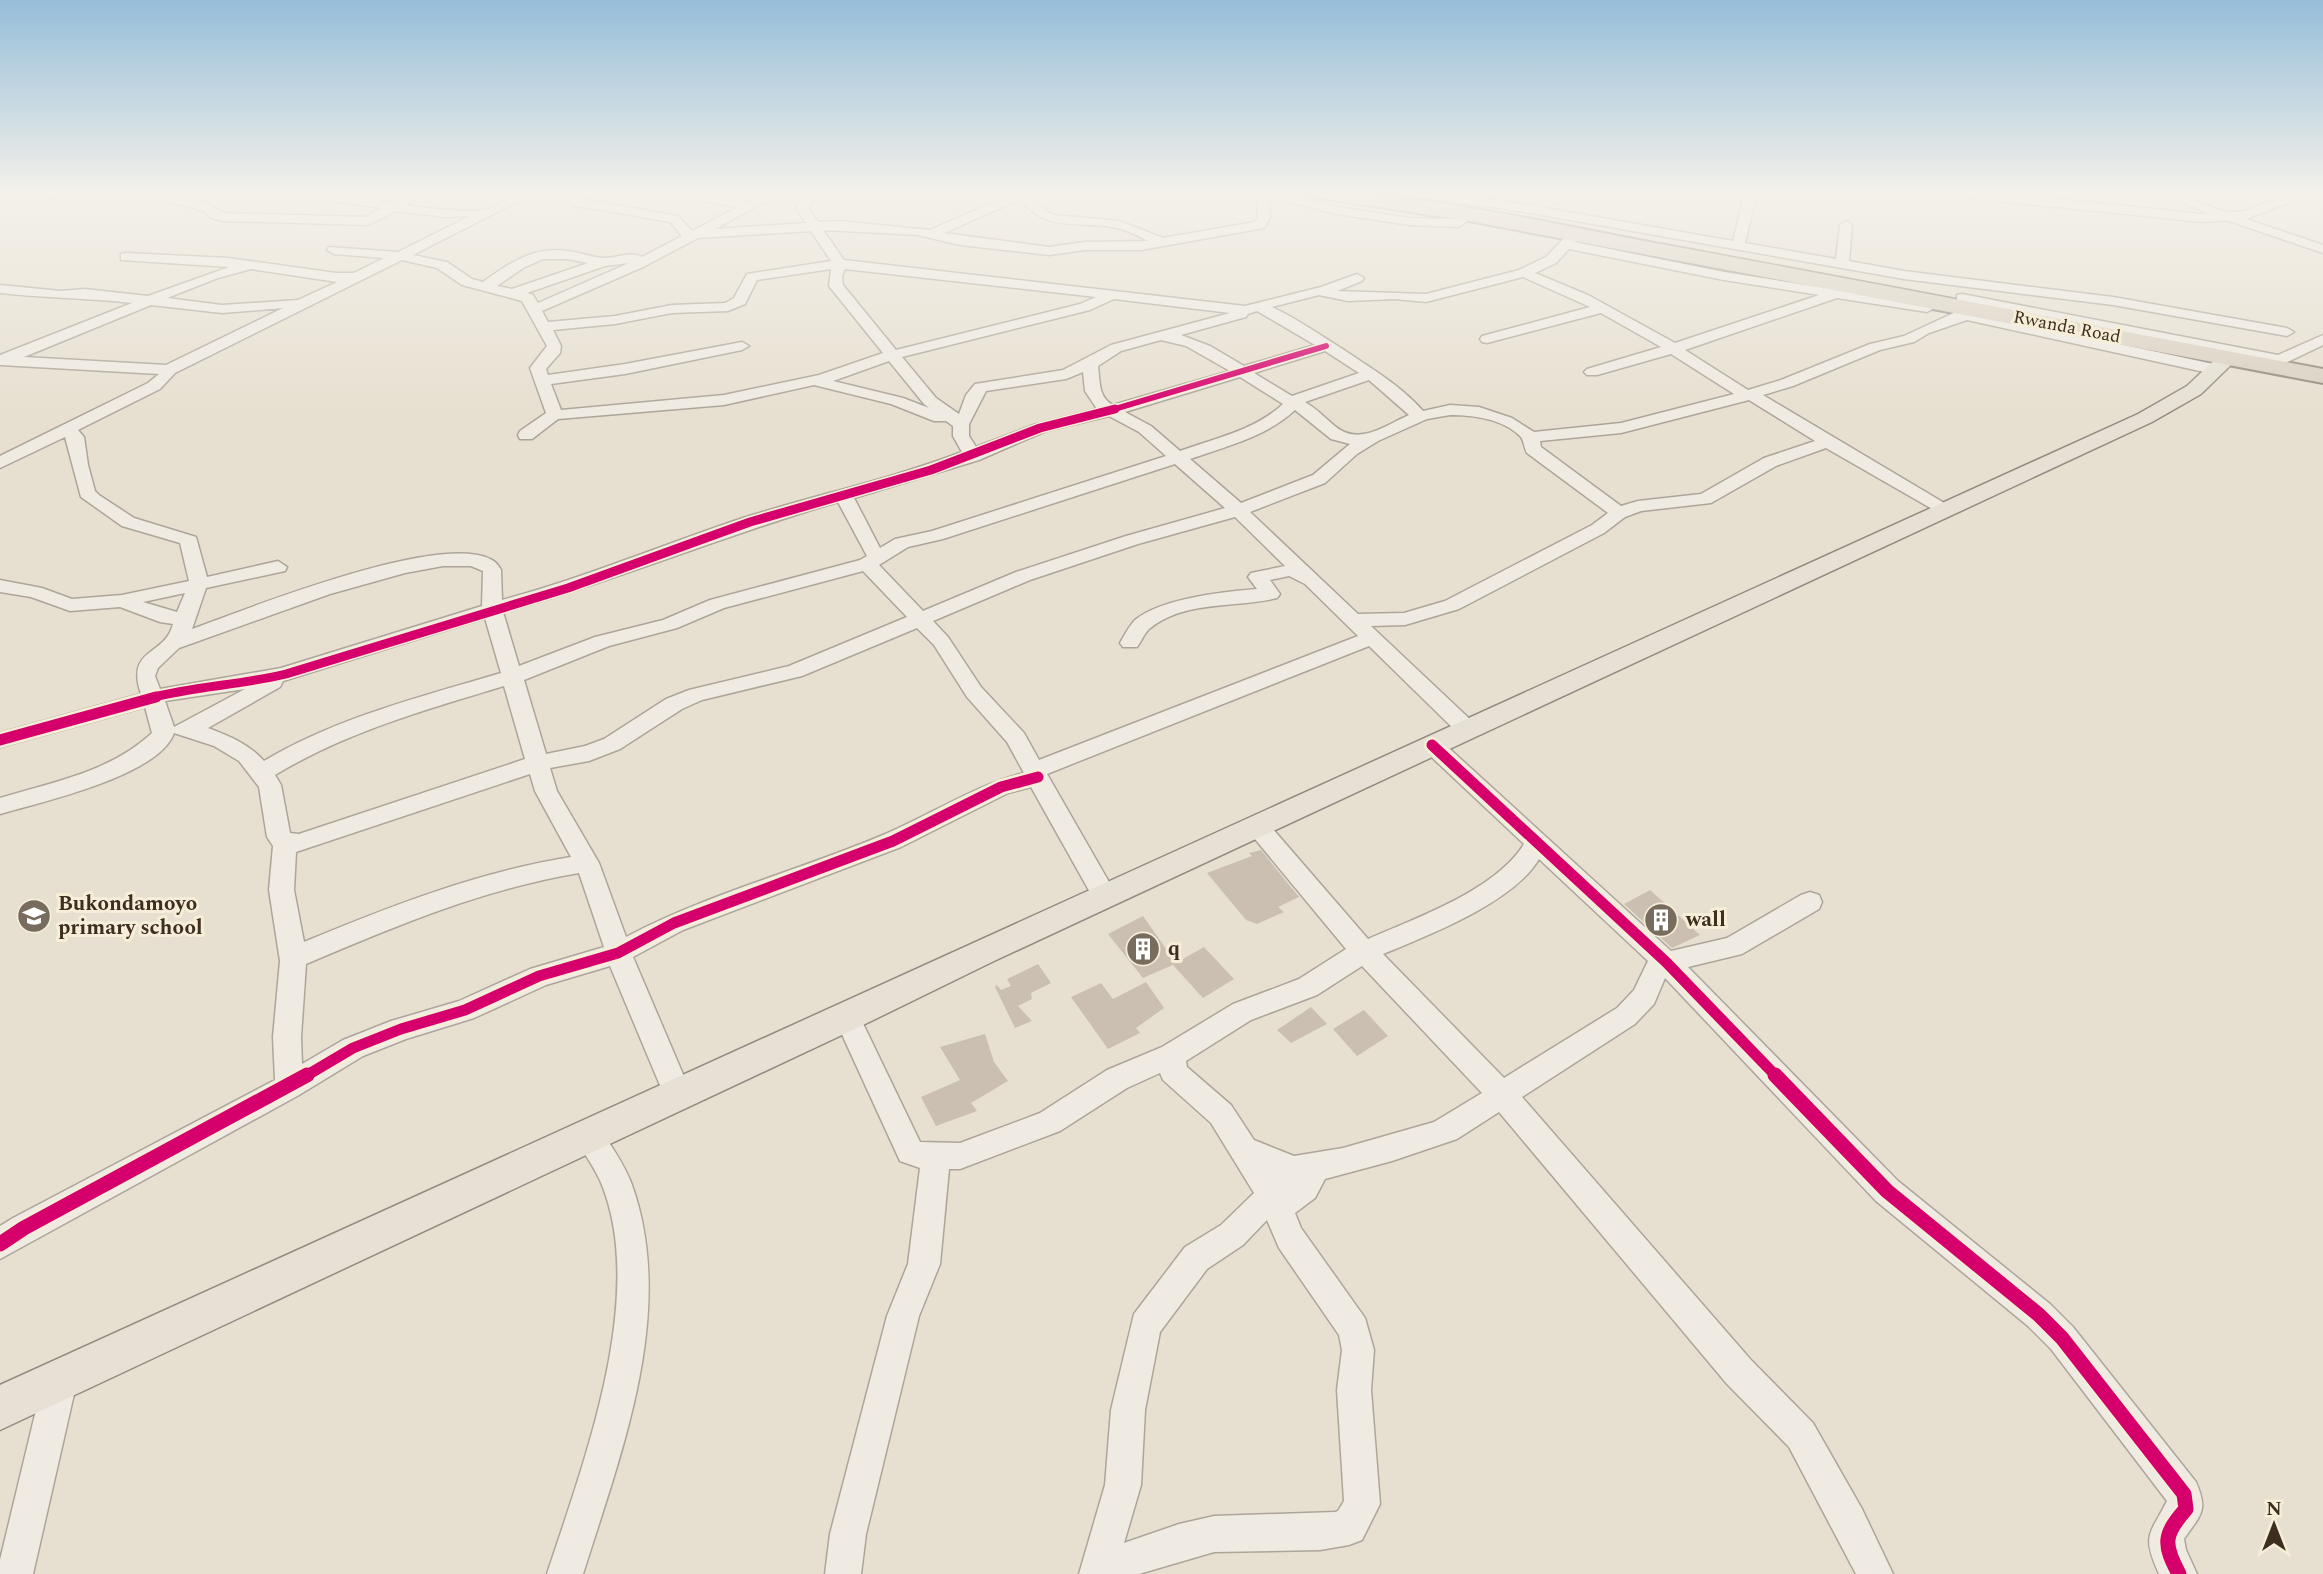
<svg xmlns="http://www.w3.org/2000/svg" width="2323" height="1574" viewBox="0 0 2323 1574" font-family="Spectral,serif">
  <rect width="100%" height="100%" fill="#e7e0d1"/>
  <g fill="#cbbfb2">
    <polygon points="1261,850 1299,897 1278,907 1284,912 1257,924 1246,920 1207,873 1252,856 1249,853"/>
    <polygon points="1650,890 1700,935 1672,948 1624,904"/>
    <polygon points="1143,916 1176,963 1204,947 1234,979 1203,998 1173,965 1175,964 1143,978 1108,934"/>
    <polygon points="1038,964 1051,983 1031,993 1032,999 1018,1006 1032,1021 1015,1028 995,987 997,985 1001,990 1011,986 1007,979"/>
    <polygon points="1146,982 1164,1008 1136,1028 1140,1033 1108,1049 1071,997 1101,983 1113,999"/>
    <polygon points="1311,1007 1327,1024 1291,1043 1277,1030"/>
    <polygon points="1364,1010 1388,1036 1357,1056 1333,1029"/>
    <polygon points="985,1034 994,1062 1008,1081 971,1103 977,1111 936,1126 921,1097 960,1080 940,1047"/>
  </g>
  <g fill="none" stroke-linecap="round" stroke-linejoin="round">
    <g stroke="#ada599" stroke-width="3">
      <g id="minor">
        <polygon points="53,192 88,192 82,196 47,199 47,193"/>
        <path d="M134 192H156L208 204 224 213 366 217 382 208C365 205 300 198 291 192H339L392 203 411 192H426L406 205C431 209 459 212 484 210 500 208 510 192 536 192L413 255 447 262 472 279 483 282C509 263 534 246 567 251 580 252 593 258 605 258 617 258 631 251 642 257L682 236 670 222 572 205 570 202 576 198 678 216 692 231 738 207 672 196 666 192H693L749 202 768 192H783L715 229 806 223 796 208 807 192H819L808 208 818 222 839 221 930 230 1017 192H1034L1031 195 1046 211 1055 215 1119 221 1163 238 1255 222 1258 218 1257 192H1278L1337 207 1410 218 1456 219 1469 211 1475 215 1459 227 1410 225 1337 214 1269 197 1270 218 1264 228 1141 250H1085L1049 255 960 245 918 235 823 230 844 260 1245 306 1321 287 1357 274 1364 278 1362 281 1337 291 1426 294 1519 270 1546 257 1571 231 1576 230 1582 234 1575 242 1724 272 1927 304 1934 308 1927 312 1837 298 1685 350 1748 390 1781 380 1870 344 1904 336 1960 310 2218 365 2226 370 2218 375 1967 320 1929 333 1914 342 1880 350 1793 386 1763 395 1956 510 1953 514H1941L1826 448 1776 466 1711 503 1641 511 1625 517 1604 533 1459 609 1405 625 1371 626 1475 724 1478 729 1475 734 1467 736 1459 734 1369 646 1047 774 1117 896 1114 903 1105 905 1096 903 1031 787 1008 793 901 847 683 930 633 957 691 1093 687 1102 677 1105 667 1102 610 966 546 985 474 1018 406 1039 363 1056 299 1095 0 1259V1226L13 1218 275 1080 273 1037 280 961 269 890 273 846 267 837 259 787 239 761 214 746 174 733C159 776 41 802 0 814V798C53 782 110 772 152 733L145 707 0 747V733L141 694C125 647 165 657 173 624L160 622 120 607 70 611 31 597 0 592V580L42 588 72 599 122 595 189 581 180 543 122 526 81 497 65 437 0 468V456L148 383 159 374 0 365V355L132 303C88 298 44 298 0 293V285L61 291 85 289 148 296 229 267 121 260V254L126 253 228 258 336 273H354L384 258 334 254 327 250 329 247 398 252 470 216 445 217 396 211 368 225 224 221 211 218 204 211ZM1021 199C1043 232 1078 221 1112 227 1125 229 1137 235 1148 241L1085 242 1049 247 944 233ZM811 231 831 261 747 274 734 298 725 303 672 305 615 316 548 322 542 311 643 267 698 238ZM1569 249 1724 280 1819 295 1675 343 1588 295 1535 273 1556 263ZM543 259H567L588 263 512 289 497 286 523 268ZM402 260 437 268 462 285 522 301 547 346 530 368 546 413 520 431 518 435 520 439H532L558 419 724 405 814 385 891 404 934 421H946L953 426V436L962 452C891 479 816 495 743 518 662 545 584 578 502 600L501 570C499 566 495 561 490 559 437 533 250 608 192 629L206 588 285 571 287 567 278 561 207 577 196 537 134 518 99 495 95 491 88 465 84 437 78 430 160 389 175 373ZM629 263 538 303 533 295 527 293 605 266ZM251 269 337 282 298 300 222 305 167 298 218 278ZM831 269 829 286 883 353 819 375 724 395 561 410 551 384 625 374 742 350 749 346 742 342 625 364 548 375 546 369 560 353 561 346 553 330 615 324 672 313 728 311 745 304 757 280ZM845 269 1096 297 1080 304 896 350 843 285 842 276ZM1523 277 1590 307 1482 336 1480 339 1482 342 1487 343 1601 313 1661 347 1587 369 1584 372 1587 375H1597L1671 354 1734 394 1621 423 1534 432 1512 418 1479 407 1450 405 1423 411C1400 385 1372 369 1344 350 1320 335 1298 319 1272 307L1319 295 1348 301 1395 299 1426 302ZM1114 299 1230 313 1111 345 1063 370 975 384 966 395 959 414 936 398 902 357 1090 310ZM151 305 222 313 283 308 166 365 24 357ZM1257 311 1315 345 1244 366 1210 346 1181 335 1246 317 1248 314ZM1161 340 1186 346 1230 371 1113 405C1098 397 1100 381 1098 366L1121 351ZM1325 351 1359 373 1292 396 1254 373ZM889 361 924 404 929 408 903 398 833 381ZM1083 372 1085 391 1097 409 1034 425 976 447 969 436V424L986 391 1066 379ZM1240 377 1283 404C1255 430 1216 438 1180 451L1151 426 1125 412ZM1369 380 1409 415C1386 425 1360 446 1336 427 1325 418 1317 409 1305 402ZM1749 400 1815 441 1764 458 1701 494 1638 501 1621 506 1541 447 1540 441 1621 433ZM1295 410 1331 439 1350 444 1313 475 1241 503 1190 459C1227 446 1266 437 1295 410ZM1450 415C1473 415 1504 419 1521 437 1524 441 1524 448 1527 453L1608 513 1592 525 1445 601 1404 613 1358 614 1250 512 1325 483 1357 454 1378 441 1427 419ZM1109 416 1139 432 1166 456 932 531 895 539 880 548 854 498 979 460 1046 431ZM1175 464 1225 508 1126 536 1016 572 923 611 879 565 908 547 943 539ZM838 502 867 556 860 560 710 600 663 620 595 637 519 666 503 612C616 581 725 535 838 502ZM1235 517 1285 566 1251 573 1248 577 1257 589C1223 592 1162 598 1135 620 1129 626 1124 636 1120 643L1123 647H1137C1141 642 1144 634 1149 629 1183 600 1237 608 1277 598L1280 594 1270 580 1289 576 1305 584 1358 636 1039 760 1024 733 981 687 948 637 933 621 1030 580 1138 544ZM443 566H471L483 571 482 606 281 668 160 689 155 676 158 668 179 648 330 594 405 573ZM863 571 907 617 789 666 689 690 666 699 604 739 585 746 546 754 524 680 609 646 677 628 724 608ZM185 593 177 612 143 602ZM485 618 501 673C420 697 336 718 264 761 249 744 229 736 208 728L280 687 283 681ZM917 628 934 645 967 697 1007 742 1024 773C973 786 931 815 883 835 798 871 707 894 626 937L599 863 557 791 550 768 589 761 620 749 682 709 702 700 802 676ZM504 686 525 759 299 834 290 833 281 785 275 775C346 732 425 710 504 686ZM245 689 174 727 165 701ZM530 774 535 791 571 857C478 872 391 906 304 942L294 890 296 852ZM579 873 604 947 530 969 459 1001 391 1021 343 1040 302 1064 301 1037 306 964C395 926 483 889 579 873Z"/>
        <polygon points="1410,192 1441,192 1530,205 1561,192 1577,192 1545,208 1733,241 1745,192 1757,192 1745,243 1836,259 1840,225 1846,221 1852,225 1849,261 1904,271 2113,297 2287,328 2294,332 2287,336 2113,305 1904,279 1531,213 1416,196"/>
        <path d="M1944 192H1986L2203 214H2210L2159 192C2188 192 2208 211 2232 212 2248 213 2259 204 2273 199 2288 194 2301 192 2316 192L2246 219 2323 245V253L2226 220 2203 222 1950 196Z"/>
        <polygon points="1962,294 2278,355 2323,335 2323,345 2269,371 2261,366 2265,362 1957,301 1957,295"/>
        <path d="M1432 737 1440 740 1671 951 1727 938 1801 895 1810 892 1819 895 1822 902 1819 909 1742 954 1688 967 1898 1181 2050 1304 2073 1327 2196 1482C2209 1512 2200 1515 2184 1539L2186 1550 2197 1574H2159C2141 1534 2150 1535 2167 1501L2051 1349 2028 1326 1876 1201 1665 978 1654 1004 1635 1024 1522 1097 1751 1360 1813 1423 1862 1509 1893 1574H1856L1789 1447 1727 1384 1499 1112 1457 1139 1392 1161 1325 1179 1315 1198 1295 1213 1301 1228 1365 1318 1374 1350 1371 1390 1380 1504 1362 1540 1349 1545 1320 1550 1214 1552 1139 1574H1079L1105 1485 1111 1410 1134 1314 1185 1247 1221 1225 1254 1193 1211 1123 1163 1080 1160 1073 1127 1088 1060 1131 960 1169H949L940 1264 919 1316 866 1534 861 1574H825L830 1534 887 1316 908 1264 920 1168 900 1161 834 1017 838 1009 847 1006 856 1009 920 1142 960 1143 1040 1113 1107 1070 1162 1047 1233 1004 1299 979 1346 949 1250 833 1246 827 1250 821 1258 818 1266 821 1368 939C1416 918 1496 890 1524 844L1424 750 1421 745 1424 740ZM1539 859 1648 961 1634 990 1617 1008 1504 1078 1383 954C1429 935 1514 902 1539 859ZM1362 966 1482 1093 1434 1122 1343 1148 1294 1156 1254 1140 1231 1105 1187 1067 1186 1061 1251 1020 1317 995ZM1267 1220 1279 1248 1339 1335 1342 1350 1337 1390 1344 1501 1338 1511 1335 1512 1214 1516 1179 1524 1124 1543 1141 1485 1145 1410 1160 1332 1207 1269 1243 1245Z"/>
        <path d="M588 1121 598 1125C610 1145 624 1163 632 1185 677 1311 621 1453 583 1574H547C583 1464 647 1298 602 1185 595 1167 582 1152 574 1134L578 1125Z"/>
        <polygon points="60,1364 72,1369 77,1381 33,1574 0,1574 0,1560 43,1381 48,1369"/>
      </g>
    </g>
    <g stroke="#928b80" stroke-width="3">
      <polygon id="major" points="2229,351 2236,353 2239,357 2201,394 2152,422 994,961 859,1027 0,1430 0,1385 2138,414 2187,386 2222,353"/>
    </g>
    <g stroke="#928b80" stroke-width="4">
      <path id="highway" d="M1305 192C1424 192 1549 224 1666 245 1886 285 2104 328 2323 369V383L1469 221 1314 197Z"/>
    </g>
    <use href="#minor" fill="#efebe3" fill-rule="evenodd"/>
    <use href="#major" fill="#e6e1d4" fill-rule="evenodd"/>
    <use href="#highway" fill="#dad1c2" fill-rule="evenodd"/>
    <g stroke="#f7eed8" stroke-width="9">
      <polyline id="cycleway-far3" points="1108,411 1326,346"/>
    </g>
    <g stroke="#f7eed8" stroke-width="12">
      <path id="cycleway-far2" d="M150 698C195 686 241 685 286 674L568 588 750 522 931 470 1040 428 1115 409"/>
    </g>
    <g stroke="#f7eed8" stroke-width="16">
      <g id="cycleway-far1">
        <polyline points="0,740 156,697"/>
        <polyline points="1432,745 1666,962 1777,1077"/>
        <polyline points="304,1077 353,1048 401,1029 465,1010 539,976 618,953 674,923 893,841 1001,787 1038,777"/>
      </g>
    </g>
    <g stroke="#f7eed8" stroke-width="19">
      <g id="cycleway">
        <path d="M1775 1075 1887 1191 2039 1315 2062 1338 2184 1494 2186 1509C2163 1535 2163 1544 2179 1574"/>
        <polyline points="0,1244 24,1228 307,1075"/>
      </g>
    </g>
    <use href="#cycleway-far3" stroke="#d6006c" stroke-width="6"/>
    <use href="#cycleway-far2" stroke="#d6006c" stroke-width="9"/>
    <use href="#cycleway-far1" stroke="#d6006c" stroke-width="11"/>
    <use href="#cycleway" stroke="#d6006c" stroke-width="15"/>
  </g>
  <linearGradient id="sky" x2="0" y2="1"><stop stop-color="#96bed9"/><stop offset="0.47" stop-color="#f4f1ea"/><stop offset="1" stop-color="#f4f1ea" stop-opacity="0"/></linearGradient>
  <rect width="2323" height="412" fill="url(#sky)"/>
  <defs>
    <g id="school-disc" transform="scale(1.75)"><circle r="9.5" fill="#786c5e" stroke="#f7eed8"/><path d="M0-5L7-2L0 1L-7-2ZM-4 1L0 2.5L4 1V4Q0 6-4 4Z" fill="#fff"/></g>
    <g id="building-disc" transform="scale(1.75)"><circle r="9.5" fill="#786c5e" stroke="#f7eed8"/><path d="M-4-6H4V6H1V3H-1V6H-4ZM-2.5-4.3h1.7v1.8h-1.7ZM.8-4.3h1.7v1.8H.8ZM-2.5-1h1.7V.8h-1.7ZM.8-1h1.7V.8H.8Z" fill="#fff"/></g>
  </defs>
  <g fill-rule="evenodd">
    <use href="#school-disc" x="34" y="916"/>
    <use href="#building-disc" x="1661" y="920"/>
    <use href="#building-disc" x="1143" y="949"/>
  </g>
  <g text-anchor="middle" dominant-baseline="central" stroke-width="6" stroke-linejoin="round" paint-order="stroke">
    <g font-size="18" fill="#3d2e20" stroke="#f7eed8">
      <text transform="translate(2067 327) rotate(11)">Rwanda Road</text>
    </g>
    <g font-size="21" font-weight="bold" fill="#3d2e20" stroke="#f7eed8" text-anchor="start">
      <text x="58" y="904">Bukondamoyo<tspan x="58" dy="24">primary school</tspan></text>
      <text x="1686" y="920">wall</text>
      <text x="1168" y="949">q</text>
    </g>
  </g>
  <g transform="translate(2274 1525)" stroke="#f7eed8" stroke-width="5" paint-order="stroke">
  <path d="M0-5L12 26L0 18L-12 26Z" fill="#3d2e20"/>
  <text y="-10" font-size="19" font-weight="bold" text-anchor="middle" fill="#3d2e20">N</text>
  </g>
</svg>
